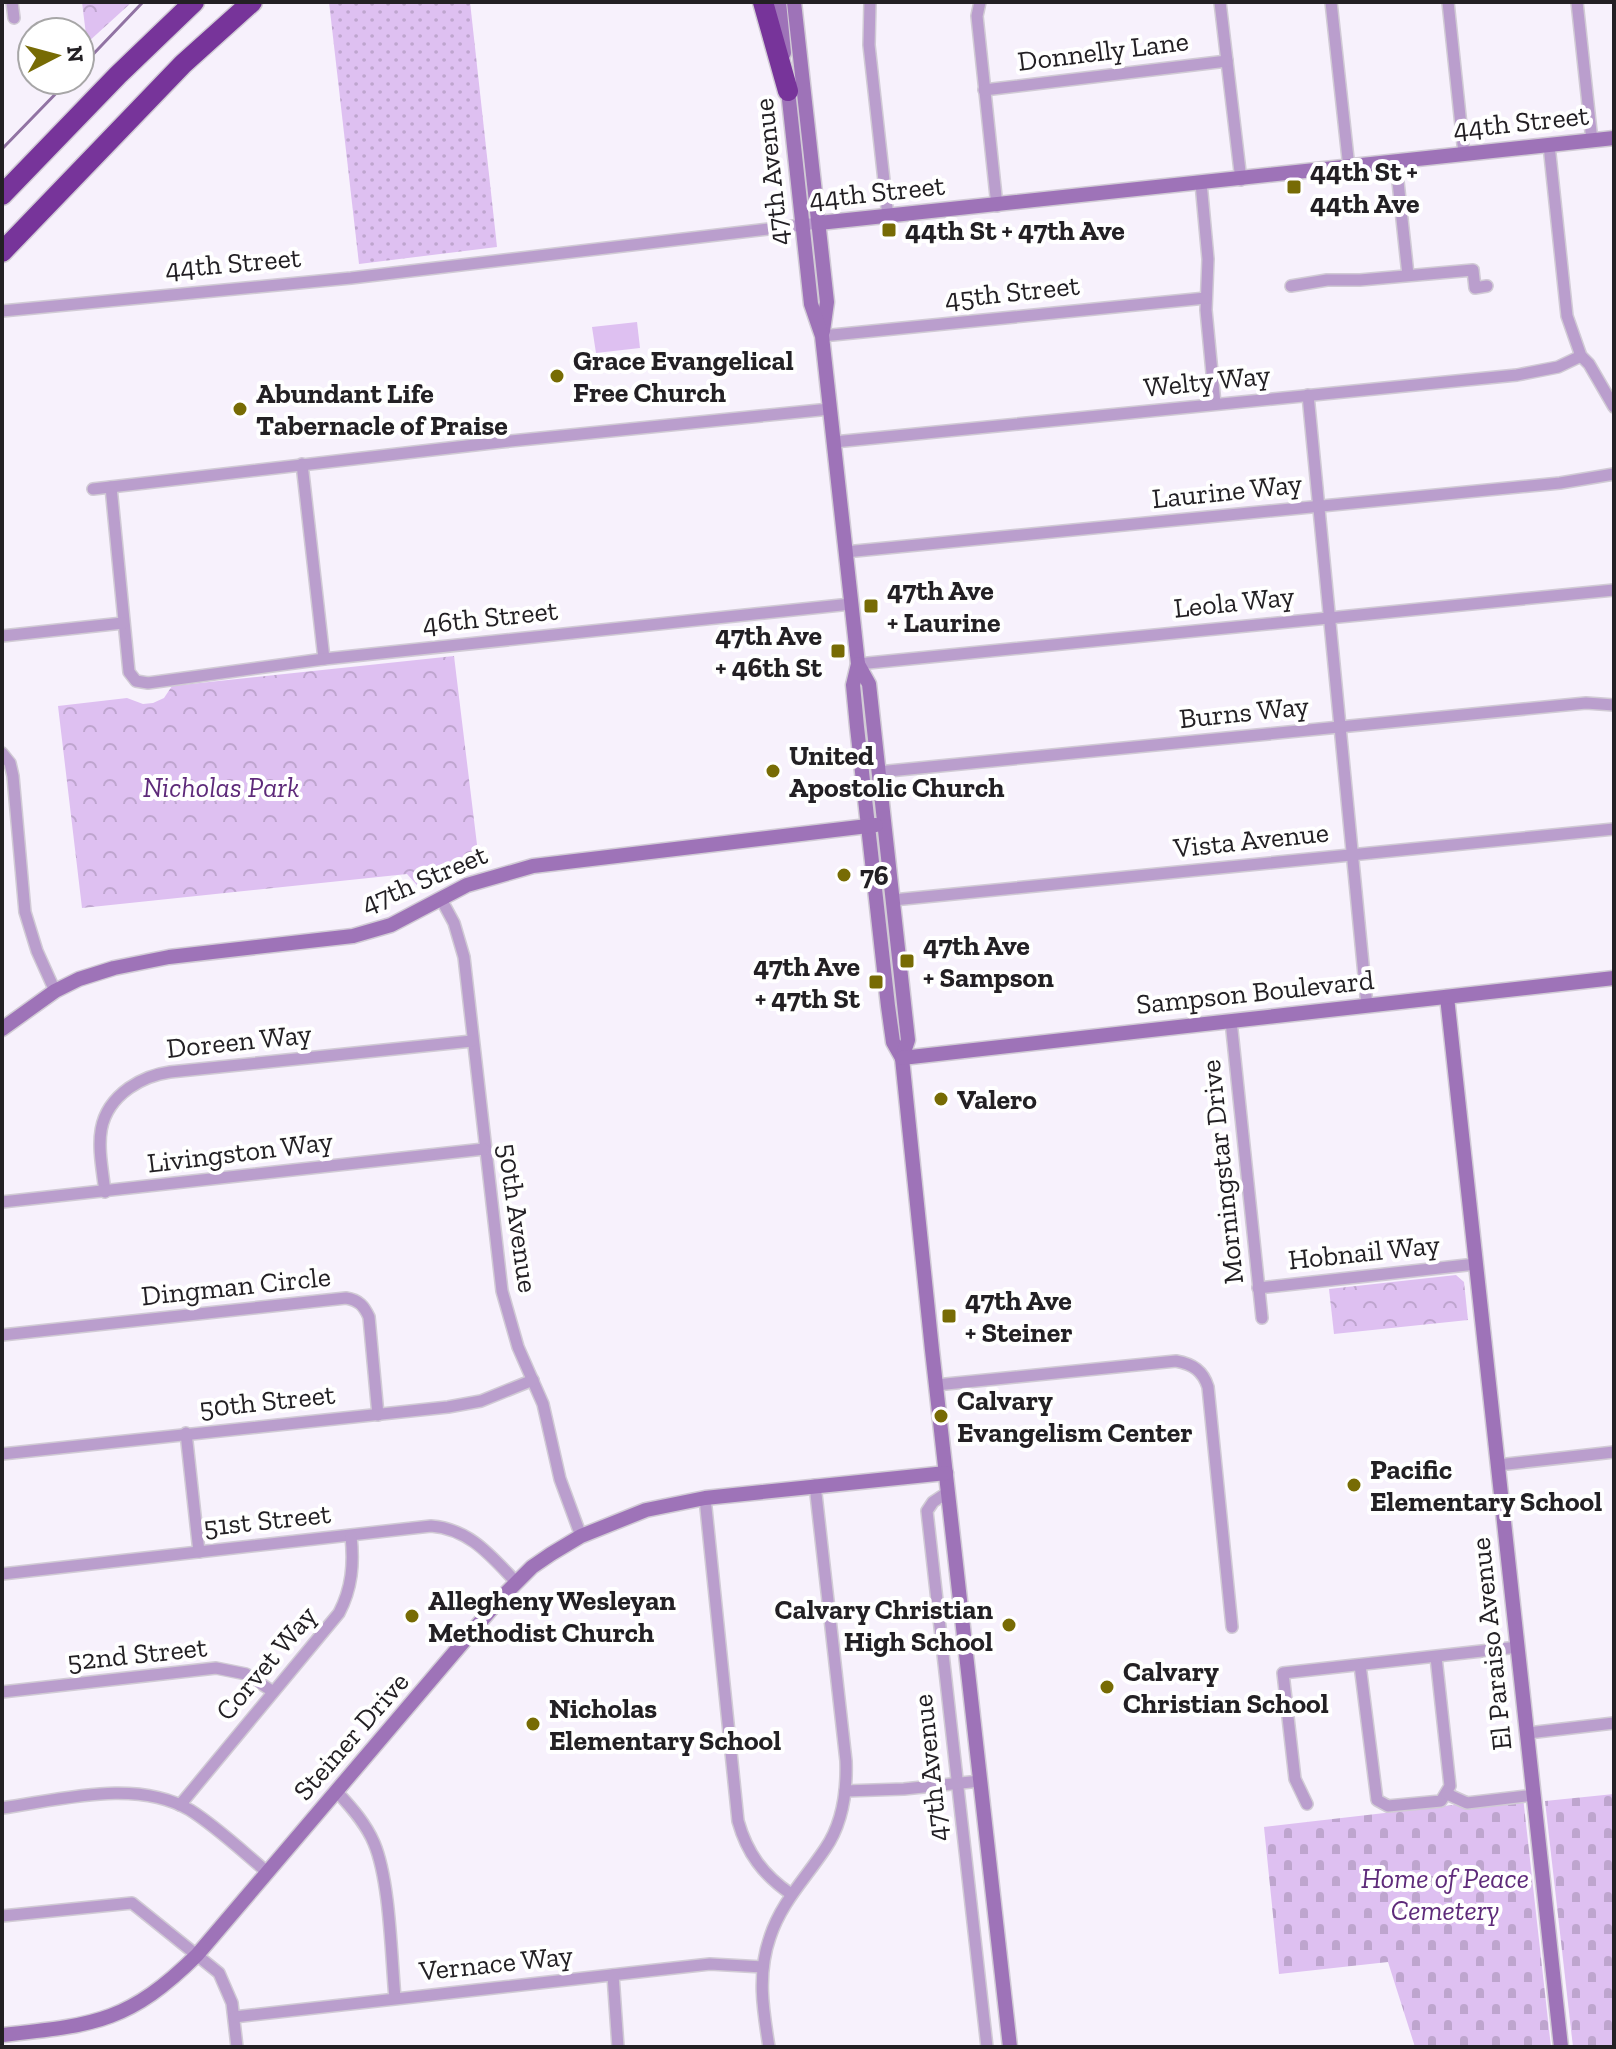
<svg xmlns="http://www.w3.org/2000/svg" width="1616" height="2049" viewBox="0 0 1616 2049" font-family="'Zilla Slab',serif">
  <defs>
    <pattern id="grass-dots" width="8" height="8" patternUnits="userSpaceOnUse" patternTransform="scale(2)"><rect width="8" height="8" fill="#dec0f1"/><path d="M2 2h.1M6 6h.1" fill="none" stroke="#bea5ce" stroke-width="1.8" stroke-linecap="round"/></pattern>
    <pattern id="cemetery-stones" width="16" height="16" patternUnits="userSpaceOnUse" patternTransform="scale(2)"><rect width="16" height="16" fill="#dec0f1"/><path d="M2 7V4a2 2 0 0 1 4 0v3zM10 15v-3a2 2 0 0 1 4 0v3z" fill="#bea5ce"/></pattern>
    <pattern id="park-crowns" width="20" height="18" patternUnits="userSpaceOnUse" patternTransform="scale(2)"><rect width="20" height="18" fill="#dec0f1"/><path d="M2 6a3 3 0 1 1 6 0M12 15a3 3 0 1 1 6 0" fill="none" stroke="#bea5ce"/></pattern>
  </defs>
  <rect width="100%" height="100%" fill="#f7f1fc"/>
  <polygon fill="url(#grass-dots)" points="329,2 470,2 497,247 359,264"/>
  <g fill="url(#cemetery-stones)">
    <polygon points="1614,1794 1614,2047 1573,2047 1545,1801"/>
    <polygon points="1523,1797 1551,2047 1415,2047 1388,1962 1279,1974 1264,1827"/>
  </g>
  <g fill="url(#park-crowns)">
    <polygon points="82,2 132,2 87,43"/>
    <polygon points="454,656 479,861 447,876 423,892 407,874 82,908 58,706 127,698 143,704 153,703 164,698 172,686"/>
    <polygon points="1456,1275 1464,1282 1468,1320 1334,1334 1329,1289"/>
  </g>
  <g fill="#dec0f1">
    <polygon points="637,322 640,348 596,353 592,327"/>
    <polygon points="1344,1297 1369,1316 1362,1326 1336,1308"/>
  </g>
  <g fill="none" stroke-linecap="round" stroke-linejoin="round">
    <g stroke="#9173a3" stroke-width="3">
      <polyline points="80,68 143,2"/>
      <polyline points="2,149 69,80"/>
    </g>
    <g stroke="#d1cbd5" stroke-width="14">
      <g id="street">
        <polyline points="12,2 14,18"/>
        <polyline points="870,2 869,45 888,217"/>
        <polyline points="980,2 977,16 997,206"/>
        <polyline points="1220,2 1241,180"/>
        <polyline points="1331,2 1349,168"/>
        <polyline points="1448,2 1464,154"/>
        <polyline points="1577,2 1592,141"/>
        <polyline points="984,90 1227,61"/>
        <polyline points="1549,145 1567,316 1581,356 1589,364 1614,407"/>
        <polyline points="1396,163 1408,275"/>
        <polyline points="1201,183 1208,259 1206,310 1215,404"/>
        <polyline points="1291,286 1327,280 1360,280 1473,270 1475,288 1487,286"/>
        <polyline points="2,311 351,278 819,223"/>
        <polyline points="822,336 1206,298"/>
        <polyline points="1308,395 1367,1006"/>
        <polyline points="834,442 1517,375 1558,367 1581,356"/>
        <polyline points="302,464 324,659"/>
        <polyline points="111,487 129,672 136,681 148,683 324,659 851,604"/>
        <polyline points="93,489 501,442 830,409"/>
        <polyline points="845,552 1560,483 1614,474"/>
        <polyline points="2,636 123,623"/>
        <polyline points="858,664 1614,590"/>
        <polyline points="2,753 10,763 13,776 25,912 37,951 55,991"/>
        <polyline points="878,772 1586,703 1614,705"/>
        <polyline points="441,899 454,923 464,957 502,1291 518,1347 543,1404 560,1479 581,1536"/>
        <polyline points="893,900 1614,829"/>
        <polyline points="1231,1021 1262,1318"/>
        <path d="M105 1192C100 1150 90 1116 129 1088 142 1079 155 1074 170 1072L472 1041"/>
        <polyline points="2,1202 484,1149"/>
        <polyline points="1258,1288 1476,1264"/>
        <path d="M2 1335 346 1298C359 1300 364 1306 369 1317L378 1415"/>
        <path d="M936 1385 1176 1361C1193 1364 1203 1371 1208 1387L1232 1627"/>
        <polyline points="186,1433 199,1552"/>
        <polyline points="2,1454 448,1407 481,1401 533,1380"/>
        <polyline points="1498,1465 1614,1452"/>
        <polyline points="948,1492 933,1502 927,1511 987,2047"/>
        <path d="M705 1498 738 1821C747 1853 763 1875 791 1894"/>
        <path d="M2 1574 431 1526C470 1529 491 1556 517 1583"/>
        <polyline points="1360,1665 1377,1800 1388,1806 1441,1801 1450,1786 1436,1657"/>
        <polyline points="2,1692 216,1668 246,1674 272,1691"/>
        <polyline points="1528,1733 1614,1723"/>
        <polyline points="845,1791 904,1789 980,1781"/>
        <path d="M338 1793C352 1808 366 1824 374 1843 390 1881 391 1954 395 1998"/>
        <polyline points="1447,1794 1467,1803 1534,1795"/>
        <polyline points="1307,1804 1295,1779 1283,1673 1518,1647"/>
        <path d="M180 1805 339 1613C352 1588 354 1564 351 1536"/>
        <path d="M2 1808C60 1800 136 1778 190 1810 217 1827 242 1851 267 1872"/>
        <polyline points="2,1916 132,1903 219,1973 232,2003 237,2047"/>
        <polyline points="613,1975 618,2047"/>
        <polyline points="234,2017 710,1964 763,1967"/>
        <path d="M769 2047C763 2010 757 1974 770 1937 781 1903 805 1879 825 1849 843 1823 847 1791 846 1761L815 1485"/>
      </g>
    </g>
    <g stroke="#d1cbd5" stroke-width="17">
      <g id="secondary">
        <polyline points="779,2 784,53"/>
        <polyline points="794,2 827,302 823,331"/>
        <polyline points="787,81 811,304 822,336 858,664 853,685 857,727 888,1006 893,1042 902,1058"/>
        <polyline points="819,223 1614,138"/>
        <polyline points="858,664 869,684 908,1040 902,1058 932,1350 1010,2047"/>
        <polyline points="1447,997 1561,2047"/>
        <polyline points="2,1029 55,991 79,979 114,968 169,957 353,936 391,925 467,885 533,866 876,825"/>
        <polyline points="902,1058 1614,978"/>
        <path d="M2 2035C94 2025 128 2023 197 1955L499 1600 532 1567 551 1554 581 1536 646 1510 705 1498 946 1473"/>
      </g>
    </g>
    <g stroke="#d1cbd5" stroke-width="23">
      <g id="highway">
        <polyline points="763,2 788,91"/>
        <polyline points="2,195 118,75 194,2"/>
        <polyline points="2,252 183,64 252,2"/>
      </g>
    </g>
    <use href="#street" stroke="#ba9ecd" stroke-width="11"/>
    <use href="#secondary" stroke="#9e73b8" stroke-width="14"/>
    <use href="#highway" stroke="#77349a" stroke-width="20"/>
  </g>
  <g fill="#776b04" stroke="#fff" stroke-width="3">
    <rect x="1286" y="179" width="16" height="16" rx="4"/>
    <rect x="881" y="222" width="16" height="16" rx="4"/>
    <circle cx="557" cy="376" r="8"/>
    <circle cx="240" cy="409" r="8"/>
    <rect x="863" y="598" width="16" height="16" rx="4"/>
    <rect x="830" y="643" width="16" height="16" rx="4"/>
    <circle cx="773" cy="771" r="8"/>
    <circle cx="844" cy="875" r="8"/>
    <rect x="899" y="953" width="16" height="16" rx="4"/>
    <rect x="868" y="974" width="16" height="16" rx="4"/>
    <circle cx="941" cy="1099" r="8"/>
    <rect x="941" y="1308" width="16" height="16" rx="4"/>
    <circle cx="941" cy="1416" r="8"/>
    <circle cx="1354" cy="1485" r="8"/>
    <circle cx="412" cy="1616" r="8"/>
    <circle cx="1009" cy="1625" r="8"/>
    <circle cx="1107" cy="1687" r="8"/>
    <circle cx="533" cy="1724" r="8"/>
  </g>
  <g text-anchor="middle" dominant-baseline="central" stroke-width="8" stroke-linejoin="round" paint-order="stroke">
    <g font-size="28" fill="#232024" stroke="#fff">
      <text transform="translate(1103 51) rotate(-7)">Donnelly Lane</text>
      <text transform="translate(1521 122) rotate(-6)">44th Street</text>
      <text transform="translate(771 172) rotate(-96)">47th Avenue</text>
      <text transform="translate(877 192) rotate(-6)">44th Street</text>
      <text transform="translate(233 263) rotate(-5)">44th Street</text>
      <text transform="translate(1012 292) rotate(-6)">45th Street</text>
      <text transform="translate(1207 381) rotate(-6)">Welty Way</text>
      <text transform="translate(1227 491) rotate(-6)">Laurine Way</text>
      <text transform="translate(1234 602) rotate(-6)">Leola Way</text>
      <text transform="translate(490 617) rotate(-6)">46th Street</text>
      <text transform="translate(1244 712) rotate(-6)">Burns Way</text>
      <text transform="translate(1251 840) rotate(-6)">Vista Avenue</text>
      <text transform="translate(424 879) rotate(-23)">47th Street</text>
      <text transform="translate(1255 992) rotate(-6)">Sampson Boulevard</text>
      <text transform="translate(239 1041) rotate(-6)">Doreen Way</text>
      <text transform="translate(240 1152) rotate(-7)">Livingston Way</text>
      <text transform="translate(1222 1172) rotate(-96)">Morningstar Drive</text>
      <text transform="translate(518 1218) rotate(82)">50th Avenue</text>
      <text transform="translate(1364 1252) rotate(-6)">Hobnail Way</text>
      <text transform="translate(236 1286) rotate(-6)">Dingman Circle</text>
      <text transform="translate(267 1401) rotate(-6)">50th Street</text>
      <text transform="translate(267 1520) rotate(-6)">51st Street</text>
      <text transform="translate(1491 1644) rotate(-96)">El Paraiso Avenue</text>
      <text transform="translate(137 1654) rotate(-6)">52nd Street</text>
      <text transform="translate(266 1663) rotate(-50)">Corvet Way</text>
      <text transform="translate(351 1736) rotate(-49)">Steiner Drive</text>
      <text transform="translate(930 1768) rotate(-96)">47th Avenue</text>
      <text transform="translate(496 1963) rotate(-6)">Vernace Way</text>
    </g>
    <g font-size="28" font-weight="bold" fill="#232024" stroke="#fff" text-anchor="start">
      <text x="1310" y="171">44th St +<tspan x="1310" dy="32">44th Ave</tspan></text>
      <text x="905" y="230">44th St + 47th Ave</text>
      <text x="573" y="360">Grace Evangelical<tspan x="573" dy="32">Free Church</tspan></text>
      <text x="256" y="393">Abundant Life<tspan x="256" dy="32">Tabernacle of Praise</tspan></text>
      <text x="887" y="590">47th Ave<tspan x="887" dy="32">+ Laurine</tspan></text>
      <text x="822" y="635" text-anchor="end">47th Ave<tspan x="822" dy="32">+ 46th St</tspan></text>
      <text x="789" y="755">United<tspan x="789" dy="32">Apostolic Church</tspan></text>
      <text x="860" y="875">76</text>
      <text x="923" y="945">47th Ave<tspan x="923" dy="32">+ Sampson</tspan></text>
      <text x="860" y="966" text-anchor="end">47th Ave<tspan x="860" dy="32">+ 47th St</tspan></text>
      <text x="957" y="1099">Valero</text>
      <text x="965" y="1300">47th Ave<tspan x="965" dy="32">+ Steiner</tspan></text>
      <text x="957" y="1400">Calvary<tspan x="957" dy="32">Evangelism Center</tspan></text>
      <text x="1370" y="1469">Pacific<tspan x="1370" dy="32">Elementary School</tspan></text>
      <text x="428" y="1600">Allegheny Wesleyan<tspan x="428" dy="32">Methodist Church</tspan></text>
      <text x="993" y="1609" text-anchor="end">Calvary Christian<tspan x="993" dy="32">High School</tspan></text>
      <text x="1123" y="1671">Calvary<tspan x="1123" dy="32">Christian School</tspan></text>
      <text x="549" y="1708">Nicholas<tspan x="549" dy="32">Elementary School</tspan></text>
    </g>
    <g font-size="28" font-style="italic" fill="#5e2a7a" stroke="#fff">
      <text x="221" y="787">Nicholas Park</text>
      <text x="1445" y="1878">Home of Peace<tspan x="1445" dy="32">Cemetery</tspan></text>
    </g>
  </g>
  <rect width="1616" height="2049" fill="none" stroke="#232024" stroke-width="8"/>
  <g transform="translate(56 56) rotate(84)"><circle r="38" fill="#ffffff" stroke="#a7a6a7" stroke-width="2"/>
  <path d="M0-6L14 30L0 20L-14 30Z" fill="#776b04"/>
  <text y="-12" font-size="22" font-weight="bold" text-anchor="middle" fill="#232024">N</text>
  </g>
</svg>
